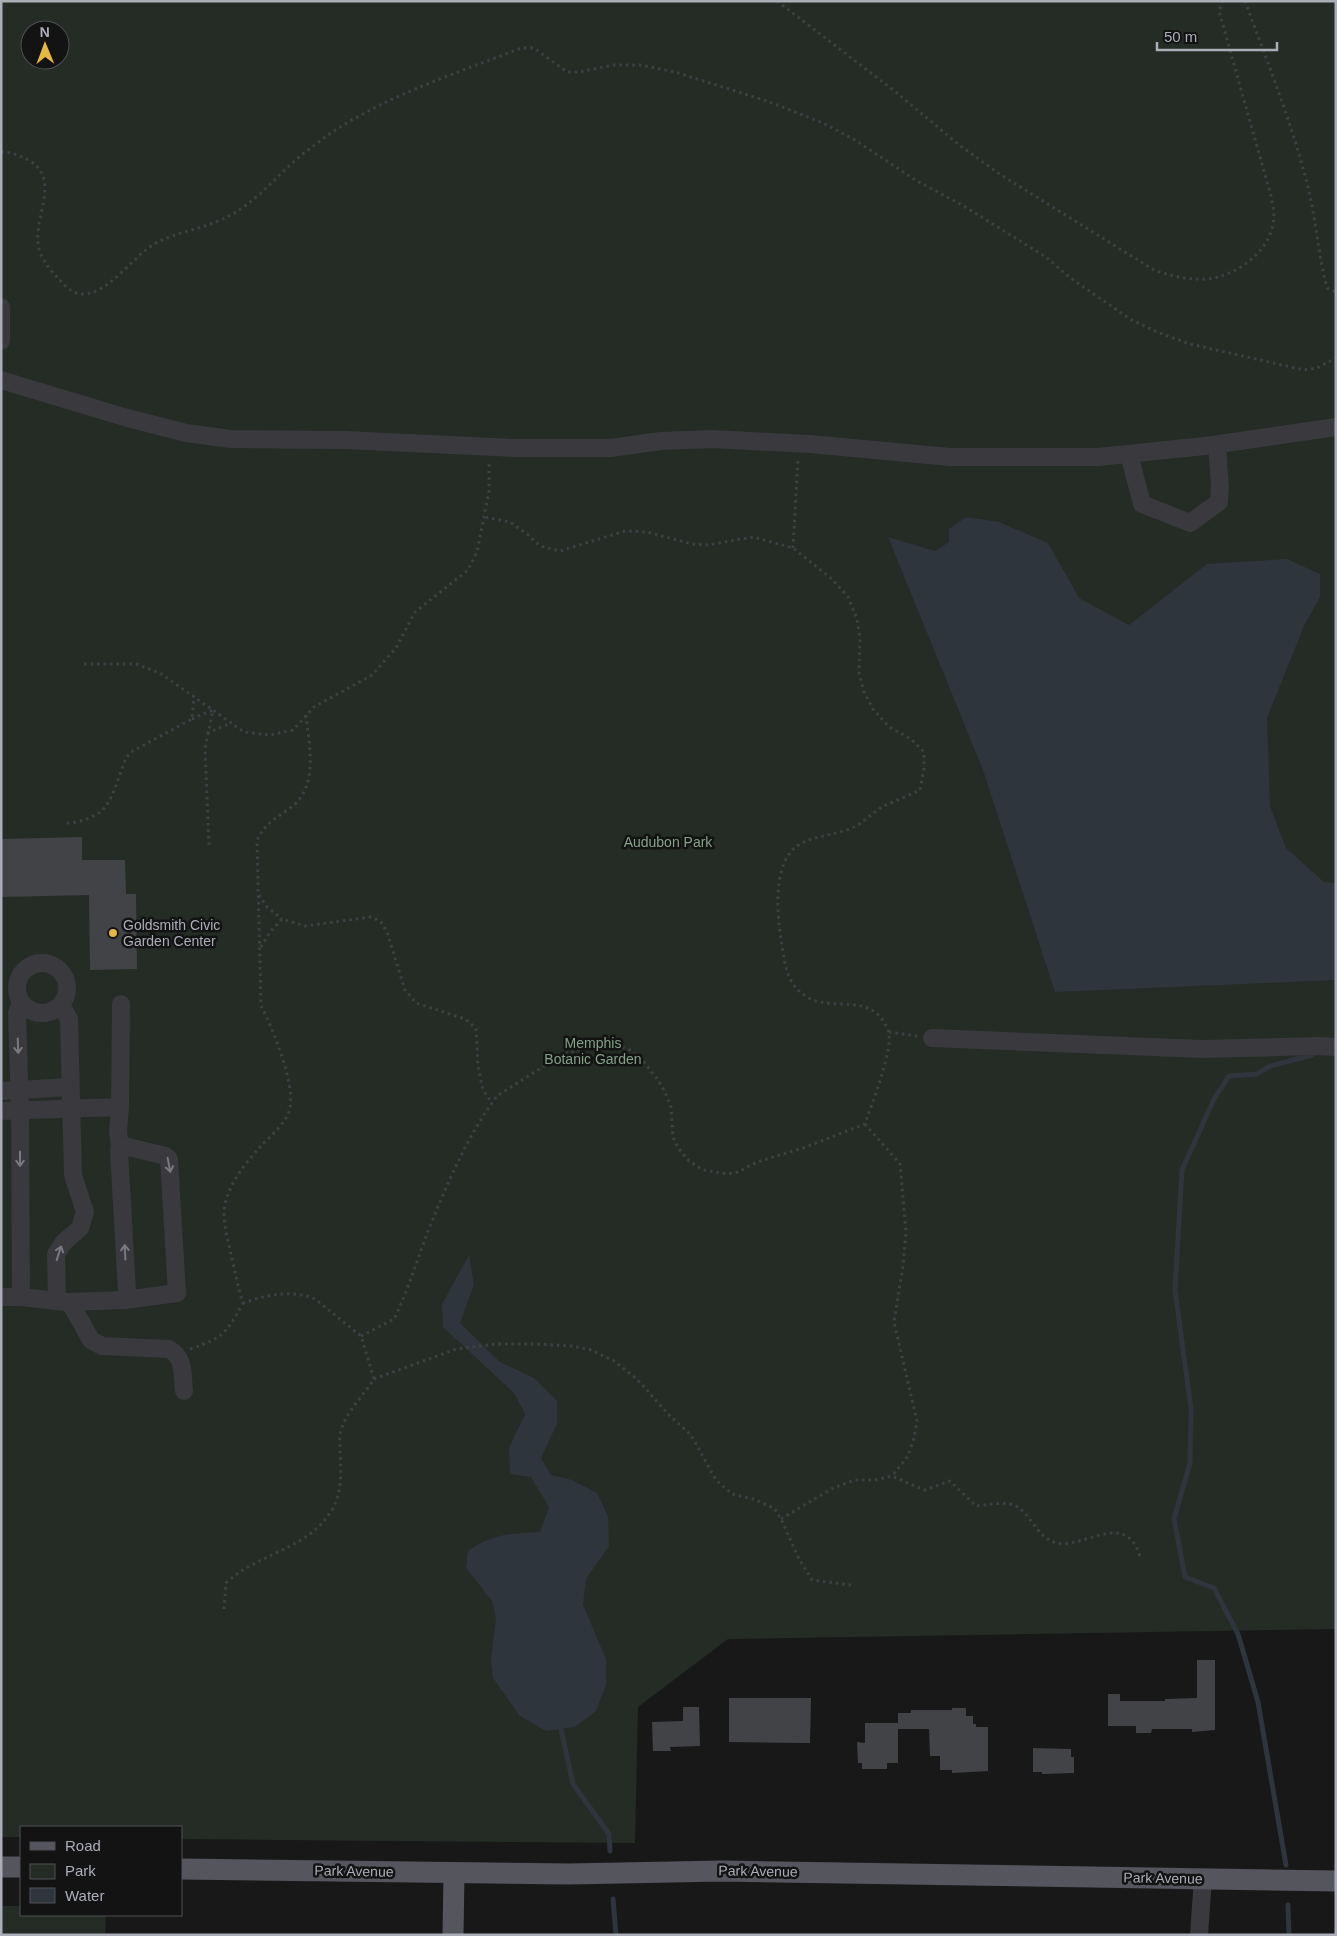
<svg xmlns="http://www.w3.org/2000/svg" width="1337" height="1936" viewBox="0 0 1337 1936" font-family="Helvetica,sans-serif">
  <rect width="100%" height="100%" fill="#181819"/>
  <g fill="#242c25" fill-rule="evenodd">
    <path d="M1 1H1336V1629L728 1639 638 1707 635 1843 181 1839V1827H21V1837H1ZM30 30H60V60H30Z"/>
    <polygon points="1,1906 21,1906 21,1915 106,1915 105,1935 1,1935"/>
  </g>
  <g fill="#2e353d">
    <polygon points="966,517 999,522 1048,543 1079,598 1129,625 1207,564 1287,559 1320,574 1320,597 1304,626 1267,718 1270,806 1286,848 1324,882 1336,883 1336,980 1055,992 983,770 888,537 935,551 949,542 949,529"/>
    <path d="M469 1255 474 1285 460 1323 500 1362 534 1378 557 1401V1424L541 1458 551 1475 572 1480 597 1493 608 1516 609 1546 586 1579 583 1605 606 1659V1685L596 1711 575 1727 546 1731 520 1716 493 1678 491 1660 496 1618 492 1601 466 1568 468 1551C493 1533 511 1534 540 1532L549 1507 531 1477 510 1474 509 1448 525 1414 514 1393 443 1327 442 1304Z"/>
  </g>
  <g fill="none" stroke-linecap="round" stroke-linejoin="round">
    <g stroke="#2e353d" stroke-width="5">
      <polyline points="561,1729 573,1784 609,1834 610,1851"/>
      <polyline points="1286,1865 1258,1702 1238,1634 1214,1588 1185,1577 1174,1519 1190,1463 1191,1409 1175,1290 1182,1170 1214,1099 1229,1076 1257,1074 1270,1066 1312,1055"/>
      <polyline points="613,1899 616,1935"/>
      <polyline points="1288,1905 1289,1935"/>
    </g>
  </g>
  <g fill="#424346">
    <polygon points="82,837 82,860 125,860 126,894 136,894 137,969 90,970 89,895 1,897 1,839"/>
    <polygon points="1197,1660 1215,1660 1215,1730 1192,1732 1192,1729 1152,1729 1151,1733 1136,1733 1136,1726 1108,1726 1108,1694 1120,1694 1120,1701 1165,1701 1165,1699 1197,1698"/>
    <polygon points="729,1698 811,1698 810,1743 729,1742"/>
    <polygon points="683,1707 699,1707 700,1746 670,1747 671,1751 653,1751 652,1722 683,1721"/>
    <polygon points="952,1708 966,1708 966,1716 973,1716 973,1724 976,1724 976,1727 988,1727 988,1771 952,1773 952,1770 940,1770 940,1756 930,1756 929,1729 898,1729 898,1763 887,1763 887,1769 862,1769 862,1763 858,1763 857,1742 865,1743 865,1723 898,1723 898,1713 911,1713 911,1710 952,1710"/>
    <polygon points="1033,1748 1071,1749 1071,1757 1074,1757 1074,1773 1042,1774 1042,1772 1033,1772"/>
  </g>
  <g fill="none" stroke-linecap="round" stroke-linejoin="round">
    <g stroke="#3f4045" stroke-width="3" stroke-dasharray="2.5 4" stroke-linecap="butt">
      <path d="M777 1 897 93 958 144 998 173 1154 270C1171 276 1188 280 1207 279 1238 276 1274 249 1274 215 1274 209 1272 202 1271 196L1219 11 1223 1"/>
      <path d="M1245 1C1267 61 1291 121 1307 183 1316 218 1318 254 1327 288L1336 292"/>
      <path d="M1 152C12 152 21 156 30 161 63 181 29 223 40 252 44 262 50 270 57 277 63 284 71 293 81 294 110 295 133 254 158 242 180 231 207 228 229 216 259 200 278 174 304 153 312 147 320 141 328 135 387 95 455 74 521 48H534L567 72H578L614 65H640L675 72 767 101 823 123 855 140 917 181 962 205 1046 257 1069 277 1130 319 1157 332 1190 344 1304 370 1317 368 1336 358"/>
      <polyline points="793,548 798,459"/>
      <polyline points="84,664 136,664 160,673 244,732 270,735 293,730 314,707 372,675 396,648 415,612 468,570 477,552 489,491 489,461"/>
      <polyline points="192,719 213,710"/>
      <polyline points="207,733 231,723"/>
      <path d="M67 823C80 823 99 816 106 806 115 793 120 772 126 758L131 752 192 719 194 696"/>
      <polyline points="209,845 205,748 213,710"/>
      <polyline points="259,895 267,907 282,919"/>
      <polyline points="261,947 270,932 282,919 305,926 371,917 381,922 387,932 405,990 416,1003 465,1019 476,1028 478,1066 483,1090 492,1103"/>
      <polyline points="889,1032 917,1036"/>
      <polyline points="865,1124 900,1164 906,1232 903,1266 894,1322 917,1421 914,1438 908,1456 892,1476"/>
      <path d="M361 1336 394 1319C410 1287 419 1252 433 1219 449 1180 467 1138 492 1103L497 1096 563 1054 598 1045H617L630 1050 643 1061 658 1080 665 1092 671 1107 673 1137 678 1148 689 1161 703 1170 727 1174 738 1172 757 1162 803 1148 865 1124C871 1106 895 1046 888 1030 872 991 836 1012 809 998 785 985 785 963 781 939 777 913 772 860 800 844 816 835 837 835 854 827 864 822 872 813 882 807 894 801 908 796 920 790L924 769V752L911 739 889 727 873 709 864 692 859 673 860 639 857 619 848 597 832 579 793 548 753 537 708 545 692 544 647 532 625 531 560 551 540 546 527 534 510 522 484 517"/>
      <path d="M190 1349C223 1338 226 1334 243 1303 238 1289 236 1274 232 1259 229 1244 224 1228 224 1213 225 1188 244 1165 260 1147 270 1136 287 1123 290 1108 295 1084 273 1028 261 1006L257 841C266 820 279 818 295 804 318 782 309 743 306 715"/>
      <polyline points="374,1379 456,1349 497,1344 535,1344 573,1346 591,1350 614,1361 637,1379 669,1415 691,1435 716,1480 732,1494 753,1499 774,1508 781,1519 799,1559 812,1580 851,1585"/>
      <path d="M781 1519 833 1488 855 1480H875L892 1476 924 1490 950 1481 976 1506C986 1505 1000 1502 1010 1504 1030 1508 1035 1538 1057 1543 1080 1548 1116 1519 1133 1542 1137 1546 1139 1554 1141 1559"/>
      <path d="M224 1609 226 1583C258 1553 306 1550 330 1513 343 1494 341 1471 340 1449 340 1443 339 1436 341 1430 347 1411 363 1396 374 1379L361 1336 315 1299C292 1289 266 1295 243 1303"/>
    </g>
    <g stroke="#39393e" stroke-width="18">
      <polyline points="1,307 1,341"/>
      <polyline points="1,380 124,417 186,433 231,439 345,440 514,448 610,448 661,441 712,439 810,444 950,457 1098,457 1205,446 1336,427"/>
      <polyline points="1129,454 1142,504 1190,523 1219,502 1220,486 1217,445"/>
      <circle cx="42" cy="988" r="25"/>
      <polyline points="932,1038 1202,1049 1316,1046 1336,1047"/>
      <polyline points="1,1091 70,1087"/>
      <polyline points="1,1111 120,1107 121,1004"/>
      <polyline points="120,1148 118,1131 120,1107"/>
      <path d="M1 1297H21L66 1302 72 1306 91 1340 102 1346 169 1349C185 1358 182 1374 184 1391"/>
      <polyline points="21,1297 20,1110 17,1013 21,1002"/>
      <polyline points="57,1301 56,1254 64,1242 80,1228 85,1212 73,1175 69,1019 61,1005"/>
      <polyline points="66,1302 125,1300 177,1293 169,1159 166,1156 124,1146 120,1148 119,1151 127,1291 125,1300"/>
      <polyline points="1199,1935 1203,1878"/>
    </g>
    <g stroke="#55565d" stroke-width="21">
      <polyline points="1,1867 21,1867"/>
      <polyline points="181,1869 569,1874 722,1871 1336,1881"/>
      <polyline points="453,1935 454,1873"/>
    </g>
  </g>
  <defs><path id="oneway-shaft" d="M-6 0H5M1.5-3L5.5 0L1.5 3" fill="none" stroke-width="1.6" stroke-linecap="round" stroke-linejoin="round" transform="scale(1.25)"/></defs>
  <g stroke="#787981">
    <use href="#oneway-shaft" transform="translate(18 1046) rotate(88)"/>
    <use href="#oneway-shaft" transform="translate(20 1159) rotate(90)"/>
    <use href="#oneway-shaft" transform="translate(169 1165) rotate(79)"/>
    <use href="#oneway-shaft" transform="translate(125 1252) rotate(-93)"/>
    <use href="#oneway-shaft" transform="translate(59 1253) rotate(-72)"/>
  </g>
  <circle fill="#e5b844" stroke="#131314" stroke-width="2" cx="113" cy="933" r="5"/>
  <g text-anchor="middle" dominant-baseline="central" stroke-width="5" stroke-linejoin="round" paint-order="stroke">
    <g font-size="14" fill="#83a287" stroke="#131314">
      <text x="668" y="842">Audubon Park</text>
      <text x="593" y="1043">Memphis<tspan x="593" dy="16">Botanic Garden</tspan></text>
    </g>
    <g font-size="14" fill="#abaeb8" stroke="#131314" text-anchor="start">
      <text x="123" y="925">Goldsmith Civic<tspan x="123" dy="16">Garden Center</tspan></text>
    </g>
    <g font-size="14" fill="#abaeb8" stroke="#131314">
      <text transform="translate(354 1871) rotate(1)">Park Avenue</text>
      <text transform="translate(758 1871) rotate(1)">Park Avenue</text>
      <text transform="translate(1163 1878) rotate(1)">Park Avenue</text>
    </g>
  </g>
  <rect width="1337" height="1936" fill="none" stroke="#abaeb8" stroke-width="5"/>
  <rect x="20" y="1826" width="162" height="90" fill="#131314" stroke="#505156"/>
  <rect x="30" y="1842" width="25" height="8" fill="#55565d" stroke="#505156"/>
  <text x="65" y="1851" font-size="15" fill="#abaeb8">Road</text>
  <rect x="30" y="1864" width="25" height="15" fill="#242c25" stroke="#505156"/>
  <text x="65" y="1876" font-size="15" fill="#abaeb8">Park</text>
  <rect x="30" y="1888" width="25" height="15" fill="#2e353d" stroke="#505156"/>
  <text x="65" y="1901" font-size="15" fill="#abaeb8">Water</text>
  <g transform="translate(45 45) rotate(359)"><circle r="24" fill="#131314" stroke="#505156"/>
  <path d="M0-4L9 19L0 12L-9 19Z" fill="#e5b844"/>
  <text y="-8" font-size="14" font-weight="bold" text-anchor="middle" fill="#abaeb8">N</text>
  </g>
  <path d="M1157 42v8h120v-8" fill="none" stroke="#abaeb8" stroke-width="2.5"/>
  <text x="1164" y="42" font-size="15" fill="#abaeb8" stroke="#131314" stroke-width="4" paint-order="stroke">50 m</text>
</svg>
